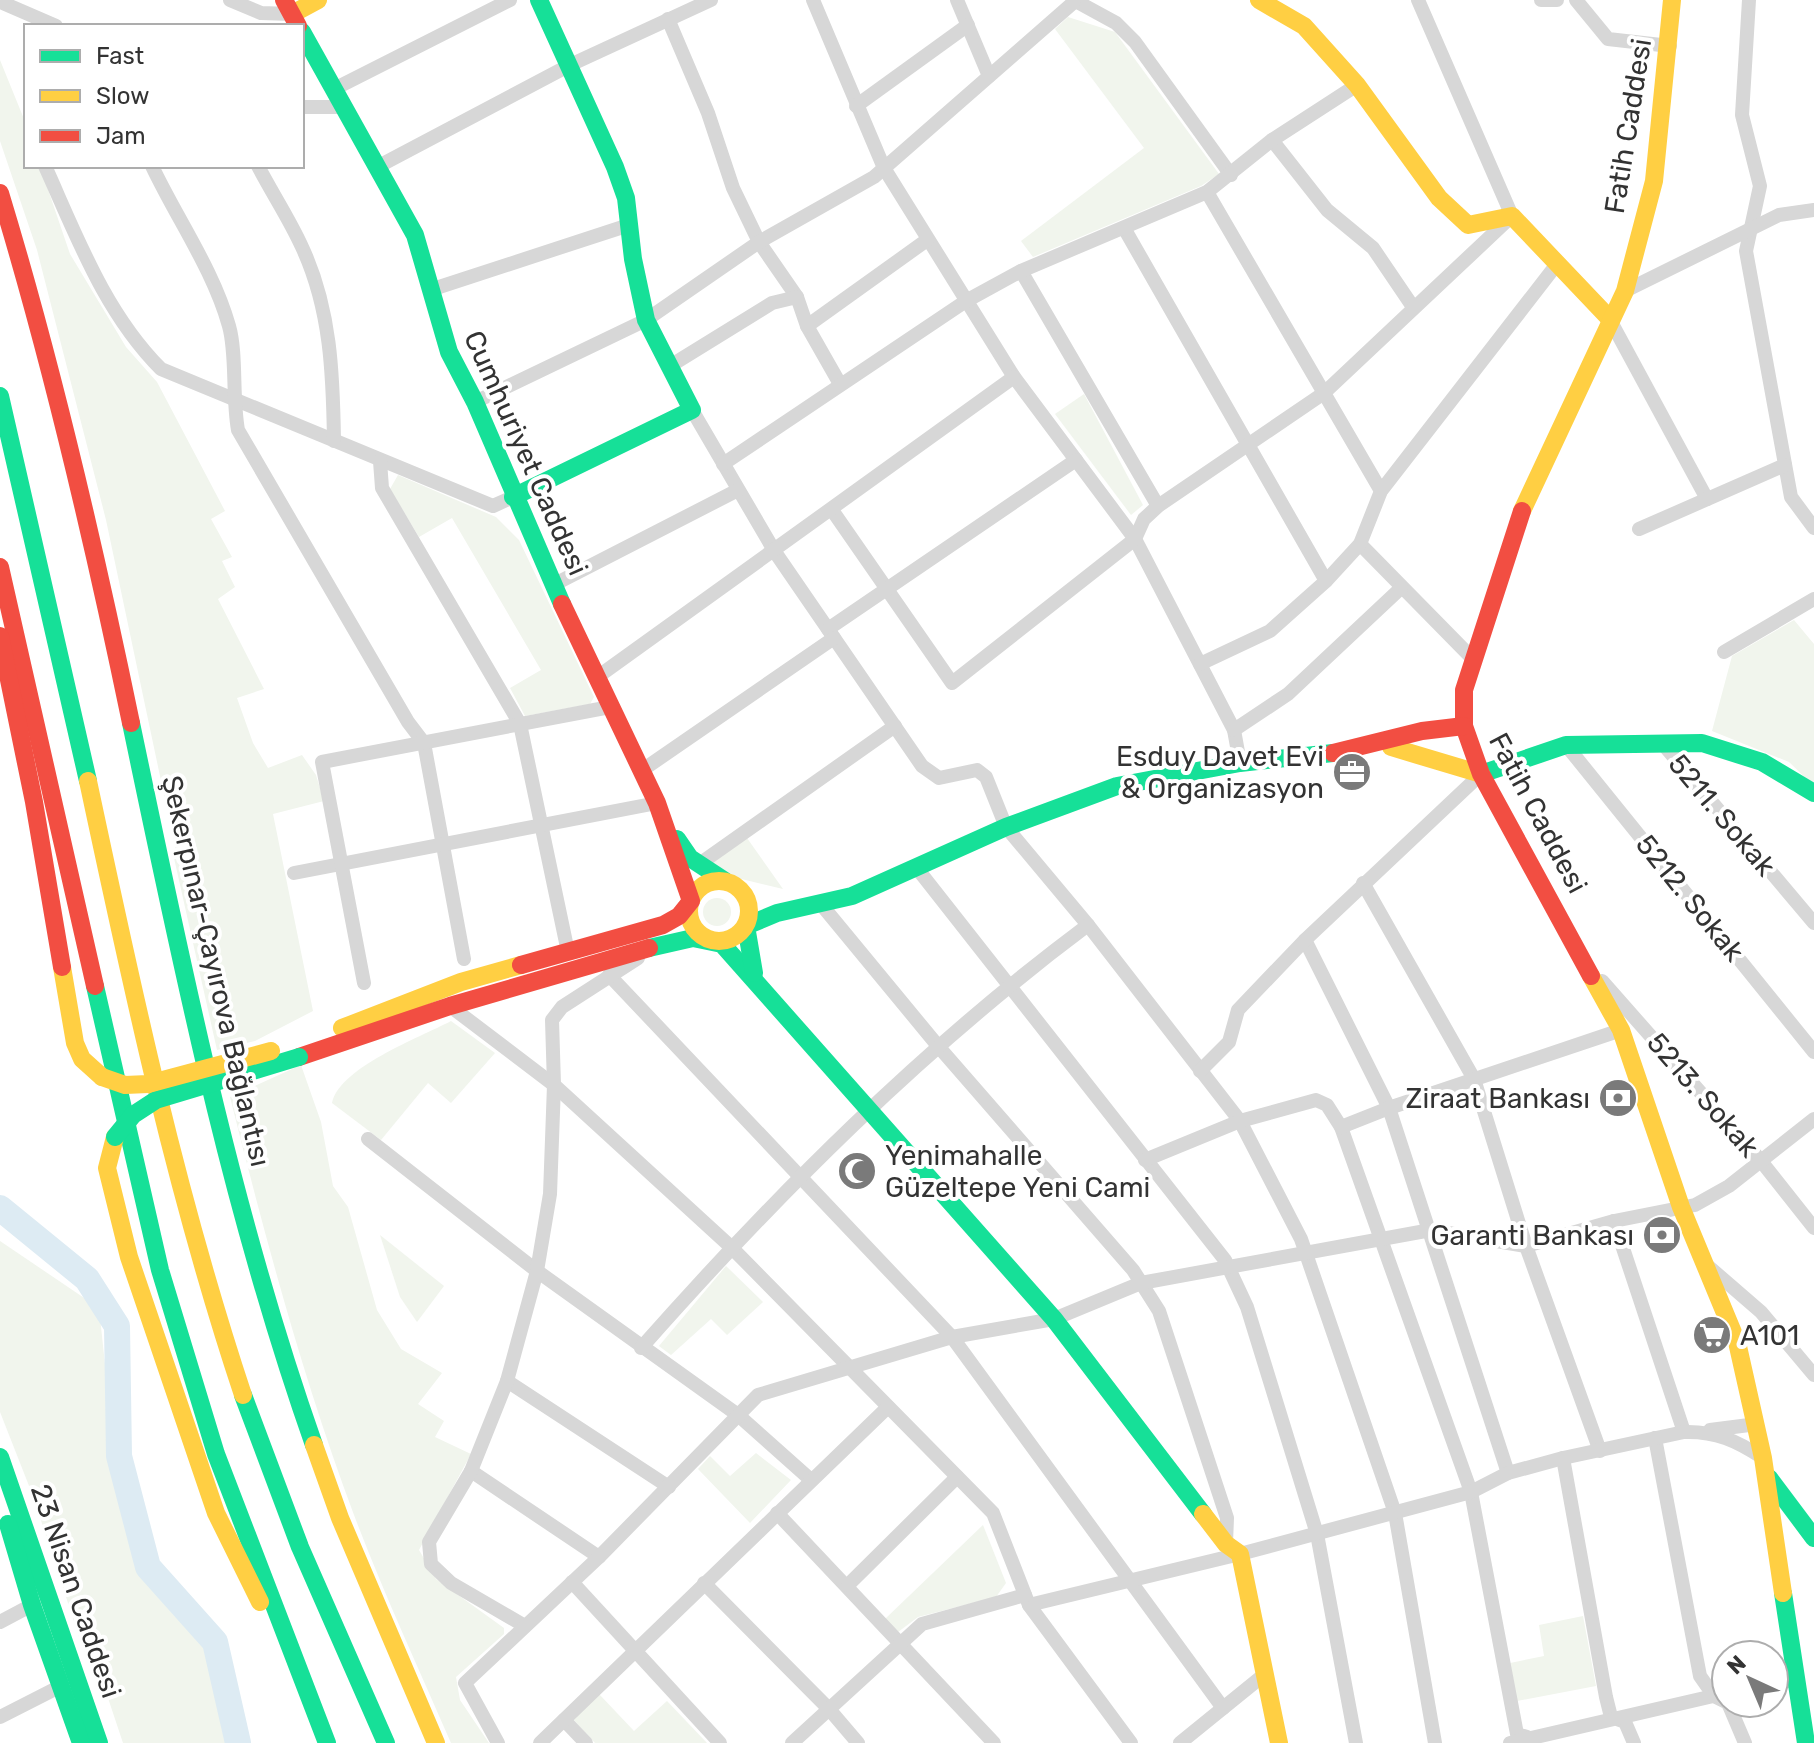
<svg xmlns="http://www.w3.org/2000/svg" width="1814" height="1743" viewBox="0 0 1814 1743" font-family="Rubik,sans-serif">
  <rect width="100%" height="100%" fill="#fff"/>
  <g fill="#f1f5ed">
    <polygon points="1068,17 1115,32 1219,174 1201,186 1033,257 1021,241 1144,148 1055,29"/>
    <polygon points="0,60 26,124 26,166 40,166 70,254 126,347 157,382 225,511 211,519 232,557 222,561 235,587 218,599 264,689 237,698 253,743 268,768 302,755 316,775 324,801 273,814 313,1011 255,1041 217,1050 174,858 176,852 106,520 37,250 0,141"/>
    <polygon points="1084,394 1143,505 1131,515 1055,414"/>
    <polygon points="398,475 496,517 519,540 594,697 590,704 525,716 510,688 541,670 452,518 419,537 390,489"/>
    <polygon points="1794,620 1814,644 1814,786 1789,762 1712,731 1732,656"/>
    <polygon points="747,838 783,889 725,875 711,863"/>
    <circle cx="717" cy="912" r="14"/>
    <path d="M451 1021 495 1053 451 1103 428 1083 381 1140 332 1103C340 1067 419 1038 451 1021Z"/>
    <path d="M301 1065 321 1122 333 1186 348 1207 377 1310 401 1349 442 1373 418 1404 444 1421 435 1437 471 1454 419 1550 436 1579 504 1628V1634L456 1677 460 1700 489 1743H451C418 1667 383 1592 354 1515 303 1379 265 1237 230 1097Z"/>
    <polygon points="380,1235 444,1286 417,1322 400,1297"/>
    <polygon points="0,1241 99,1308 114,1449 135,1542 162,1599 206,1647 226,1717 225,1743 123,1743 102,1680 83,1649 33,1496 0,1412"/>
    <polygon points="726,1266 763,1302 727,1335 711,1319 671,1355 659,1346"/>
    <polygon points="756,1453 791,1480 750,1523 698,1469 710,1456 730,1476"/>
    <polygon points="983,1525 1006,1583 996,1597 918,1617 898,1632 885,1619"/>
    <polygon points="1583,1616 1596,1686 1517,1701 1510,1663 1544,1656 1539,1625"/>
    <polygon points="599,1694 634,1731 667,1701 707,1743 595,1743 573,1719"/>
  </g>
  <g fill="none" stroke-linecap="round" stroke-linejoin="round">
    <polyline stroke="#ddebf3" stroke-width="26" points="0,1208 87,1279 117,1326 119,1456 148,1567 215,1642 238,1743"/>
    <g stroke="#d7d7d7" stroke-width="14">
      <polyline points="3,0 3,3 56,26"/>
      <polyline points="230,0 261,13 292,14"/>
      <polyline points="813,0 884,168 1014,377 1135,539 1234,730 1240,763"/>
      <polyline points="957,0 989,76"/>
      <polyline points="1074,0 1116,23 1135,42 1231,175"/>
      <polyline points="1541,0 1557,0"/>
      <polyline points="1576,0 1608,39 1670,46"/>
      <polyline points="1749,0 1742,115 1760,186 1746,251 1791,497 1814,528"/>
      <polyline points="668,19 708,113 733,188 759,242 797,297 807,326 840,384"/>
      <polyline points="334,89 510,0"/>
      <polyline points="856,106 968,25"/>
      <polyline points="302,107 344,107"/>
      <polyline points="1272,140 1327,210 1373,248 1413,307"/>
      <path d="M45 166C77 237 105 313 161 369L493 506 513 497"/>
      <path d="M152 166C177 219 213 269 229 326 237 354 232 397 238 430L408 722 424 743 464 959"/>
      <path d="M258 166C272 193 290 220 302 247 331 309 333 375 334 441"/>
      <polyline points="377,167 570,65 711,0"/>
      <polyline points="1207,192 1381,491"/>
      <polyline points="1124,228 1326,581"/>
      <polyline points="1021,271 1158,506"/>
      <polyline points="430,290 629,225"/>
      <polyline points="1625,291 1779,215 1814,210"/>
      <polyline points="1609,318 1707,499"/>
      <polyline points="807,326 927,240"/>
      <polyline points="670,366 772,303 797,297"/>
      <polyline points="475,402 646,320 759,242 874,177 1074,2"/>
      <polyline points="692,410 775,552 922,766 939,778 977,770 986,777 1006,827 1088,925 1240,1121 1301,1239 1395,1513 1435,1743"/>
      <polyline points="380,461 382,488 520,724 568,952"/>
      <polyline points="723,464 966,301 1021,271 1207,192 1272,140 1357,85"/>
      <polyline points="832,510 952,683 1135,539 1144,519 1158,506 1324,393 1512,216 1418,0"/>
      <polyline points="1639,529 1785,465"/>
      <polyline points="1360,544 1472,658"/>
      <polyline points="553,585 738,490"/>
      <polyline points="828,629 1076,460"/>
      <polyline points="1724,652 1814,599"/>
      <polyline points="1200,664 1270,631 1326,581 1360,544 1381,491 1557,264"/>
      <polyline points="596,678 1014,377"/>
      <polyline points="1234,730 1288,694 1401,588"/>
      <polyline points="1662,743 1814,923"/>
      <polyline points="1566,745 1814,1052"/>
      <polyline points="641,771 834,638"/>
      <polyline points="698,865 895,726"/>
      <polyline points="916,867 1225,1260 1247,1307 1317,1534 1356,1743"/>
      <polyline points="294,873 657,803"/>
      <polyline points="1363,883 1474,1079 1526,1246 1600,1451"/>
      <polyline points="820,903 938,1046 1133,1270 1159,1311 1227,1518 1226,1543"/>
      <polyline points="1305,940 1389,1108 1508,1473"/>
      <polyline points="609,975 952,1337 1223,1708"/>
      <polyline points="1602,981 1761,1161 1814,1228"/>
      <polyline points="364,983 322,762 610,707"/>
      <polyline points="450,1006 554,1085 731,1247 993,1513 1029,1605 1131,1743"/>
      <polyline points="1200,1071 1229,1042 1238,1010 1305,940 1481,774"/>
      <polyline points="1341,1127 1471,1492 1517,1734 1527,1737 1530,1743"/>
      <polyline points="368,1139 537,1271 738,1415 811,1480"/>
      <polyline points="1145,1160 1240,1121 1316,1100 1327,1105 1341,1127 1389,1108 1621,1030"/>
      <polyline points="1614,1221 1684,1432"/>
      <polyline points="1709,1267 1761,1312 1814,1375"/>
      <path d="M641 1348C778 1193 922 1049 1088 925"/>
      <polyline points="507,1381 669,1487"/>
      <polyline points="1710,1430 1757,1424"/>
      <polyline points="1655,1438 1700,1676 1714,1696 1726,1702"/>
      <polyline points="1563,1458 1606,1697 1611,1717 1625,1722 1634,1743"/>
      <polyline points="471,1471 599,1557"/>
      <polyline points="777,1513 994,1743"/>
      <polyline points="572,1582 720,1743"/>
      <polyline points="704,1583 829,1709 858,1743"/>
      <polyline points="848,1585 957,1477"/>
      <path d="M1029 1605 1240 1554 1471 1492 1508 1473 1563 1458 1684 1432C1716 1431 1737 1441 1763 1458"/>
      <polyline points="0,1622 32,1605"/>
      <polyline points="525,1626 451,1583 431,1564 429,1542 471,1471 507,1381 537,1271 550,1194 554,1085 552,1020 562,1007 638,958"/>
      <polyline points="1774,1684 1797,1679"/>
      <polyline points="1728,1703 1745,1743"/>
      <polyline points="0,1717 61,1686"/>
      <polyline points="564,1720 586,1743"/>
      <polyline points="498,1743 465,1683 599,1557 758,1395 952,1337 1054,1319 1141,1283 1431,1230 1526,1246 1614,1221 1695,1205 1729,1186 1814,1119"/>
      <polyline points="540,1743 888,1407"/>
      <polyline points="792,1743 922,1624 1025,1595"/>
      <polyline points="1180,1743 1265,1674"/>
      <polyline points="1510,1743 1722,1694"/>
    </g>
    <g stroke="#16e098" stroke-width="18">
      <polyline points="302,32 415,235 449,352 475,402 562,604"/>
      <polyline points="0,396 88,781"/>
      <polyline points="513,497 692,410 646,320 633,259 626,198 615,167 539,0"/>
      <path d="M131 723C182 966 231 1210 314 1445"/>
      <polyline points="1481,774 1566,745 1702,743 1762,762 1814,793"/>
      <polyline points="677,839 690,858 725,881"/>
      <polyline points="649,948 693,938 722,944 1054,1319 1203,1514"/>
      <polyline points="754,973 746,926 777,913 852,896 1006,827 1117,786 1240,763 1333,753"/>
      <polyline points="95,986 160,1270 216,1454 327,1743"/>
      <polyline points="243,1395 300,1547 386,1743"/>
      <polyline points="0,1457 99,1743"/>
      <polyline points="1769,1478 1814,1538"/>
      <polyline points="8,1524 32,1605 81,1743"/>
      <polyline points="1783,1593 1806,1743"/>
    </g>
    <g stroke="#ffcf43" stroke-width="18">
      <polyline points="1259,0 1304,26 1357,85 1439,198 1468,225 1512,216 1609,318"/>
      <polyline points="292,14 318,0"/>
      <polyline points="1522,511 1625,291 1654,181 1672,0"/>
      <polyline points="1391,747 1481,774"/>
      <path d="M88 781C132 988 176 1194 243 1395"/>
      <circle cx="719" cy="911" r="30"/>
      <polyline points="62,967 75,1043 82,1059 102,1077"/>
      <polyline points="1591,976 1621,1030 1681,1207 1737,1342 1763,1458 1783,1593"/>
      <polyline points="342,1028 461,982 521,965"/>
      <polyline points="115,1137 107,1168 129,1257 216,1513 260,1602"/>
      <polyline points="314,1445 340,1518 436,1743"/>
      <polyline points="1203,1514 1226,1544 1240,1554 1279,1743"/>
    </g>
    <g stroke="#f24e42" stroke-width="18">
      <polyline points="284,0 298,26"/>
      <path d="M0 193C53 367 94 544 131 723"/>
      <polyline points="1522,511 1464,690 1464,726 1481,774 1591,976"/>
      <polyline points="0,567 95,986"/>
      <polyline points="0,636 34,802 62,967"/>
      <polyline points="1333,753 1422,731 1464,726"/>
      <polyline points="521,965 663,925 679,916 691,901 657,803 562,604"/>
      <polyline points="299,1057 450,1006 649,948"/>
    </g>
    <polyline stroke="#16e098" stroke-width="18" points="115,1137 133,1115 156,1100 299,1057"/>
    <polyline stroke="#ffcf43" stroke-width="18" points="102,1077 125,1085 148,1084 271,1051"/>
  </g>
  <defs>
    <g id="office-disc" transform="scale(2)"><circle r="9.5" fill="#7a7a7a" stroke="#fff"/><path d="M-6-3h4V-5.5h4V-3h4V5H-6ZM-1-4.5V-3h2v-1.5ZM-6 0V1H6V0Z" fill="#fff"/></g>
    <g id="bank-disc" transform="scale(2)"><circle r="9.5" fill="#7a7a7a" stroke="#fff"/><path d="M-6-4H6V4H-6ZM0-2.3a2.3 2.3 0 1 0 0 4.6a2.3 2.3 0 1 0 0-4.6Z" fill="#fff"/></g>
    <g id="mosque-disc" transform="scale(2)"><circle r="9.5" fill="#7a7a7a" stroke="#fff"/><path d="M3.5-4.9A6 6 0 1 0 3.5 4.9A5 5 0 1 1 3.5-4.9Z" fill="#fff"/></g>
    <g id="supermarket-disc" transform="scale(2)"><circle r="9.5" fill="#7a7a7a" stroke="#fff"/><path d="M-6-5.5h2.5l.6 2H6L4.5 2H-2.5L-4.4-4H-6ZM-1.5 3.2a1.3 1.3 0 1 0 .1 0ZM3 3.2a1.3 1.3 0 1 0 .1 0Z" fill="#fff"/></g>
  </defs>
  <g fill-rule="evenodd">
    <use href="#office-disc" x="1352" y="772"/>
    <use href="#bank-disc" x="1618" y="1098"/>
    <use href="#mosque-disc" x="857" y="1171"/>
    <use href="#bank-disc" x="1662" y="1235"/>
    <use href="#supermarket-disc" x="1712" y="1335"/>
  </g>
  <g text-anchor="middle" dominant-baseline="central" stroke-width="8" stroke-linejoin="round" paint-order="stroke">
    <g font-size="28" fill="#333" stroke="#fff">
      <text transform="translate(1628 126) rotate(-81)">Fatih Caddesi</text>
      <text transform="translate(526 453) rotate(66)">Cumhuriyet Caddesi</text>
      <text transform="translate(1538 813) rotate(62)">Fatih Caddesi</text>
      <text transform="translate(1722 815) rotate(50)">5211. Sokak</text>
      <text transform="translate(1690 898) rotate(51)">5212. Sokak</text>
      <text transform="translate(216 971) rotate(77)">Şekerpınar-Çayırova Bağlantısı</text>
      <text transform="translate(1703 1095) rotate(49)">5213. Sokak</text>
      <text transform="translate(76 1591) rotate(71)">23 Nisan Caddesi</text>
    </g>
    <g font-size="28" fill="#333" stroke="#fff" text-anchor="end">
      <text x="1324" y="756">Esduy Davet Evi<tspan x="1324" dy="32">&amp; Organizasyon</tspan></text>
      <text x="1590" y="1098">Ziraat Bankası</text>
      <text x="885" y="1155" text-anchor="start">Yenimahalle<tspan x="885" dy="32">Güzeltepe Yeni Cami</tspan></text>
      <text x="1634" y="1235">Garanti Bankası</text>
      <text x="1740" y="1335" text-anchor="start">A101</text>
    </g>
  </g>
  <rect x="24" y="24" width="280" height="144" fill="#ffffff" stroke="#adadad" stroke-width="2"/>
  <rect x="40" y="50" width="40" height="12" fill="#16e098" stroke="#adadad" stroke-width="2"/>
  <text x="96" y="64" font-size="24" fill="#333333">Fast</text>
  <rect x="40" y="90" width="40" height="12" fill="#ffcf43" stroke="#adadad" stroke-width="2"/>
  <text x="96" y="104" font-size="24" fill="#333333">Slow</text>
  <rect x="40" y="130" width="40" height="12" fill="#f24e42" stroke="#adadad" stroke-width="2"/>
  <text x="96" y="144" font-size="24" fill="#333333">Jam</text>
  <g transform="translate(1750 1679) rotate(316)"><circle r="38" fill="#ffffff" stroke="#adadad" stroke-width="2"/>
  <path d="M0-6L14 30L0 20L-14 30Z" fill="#7a7a7a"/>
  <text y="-12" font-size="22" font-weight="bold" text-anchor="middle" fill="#333333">N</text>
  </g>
</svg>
